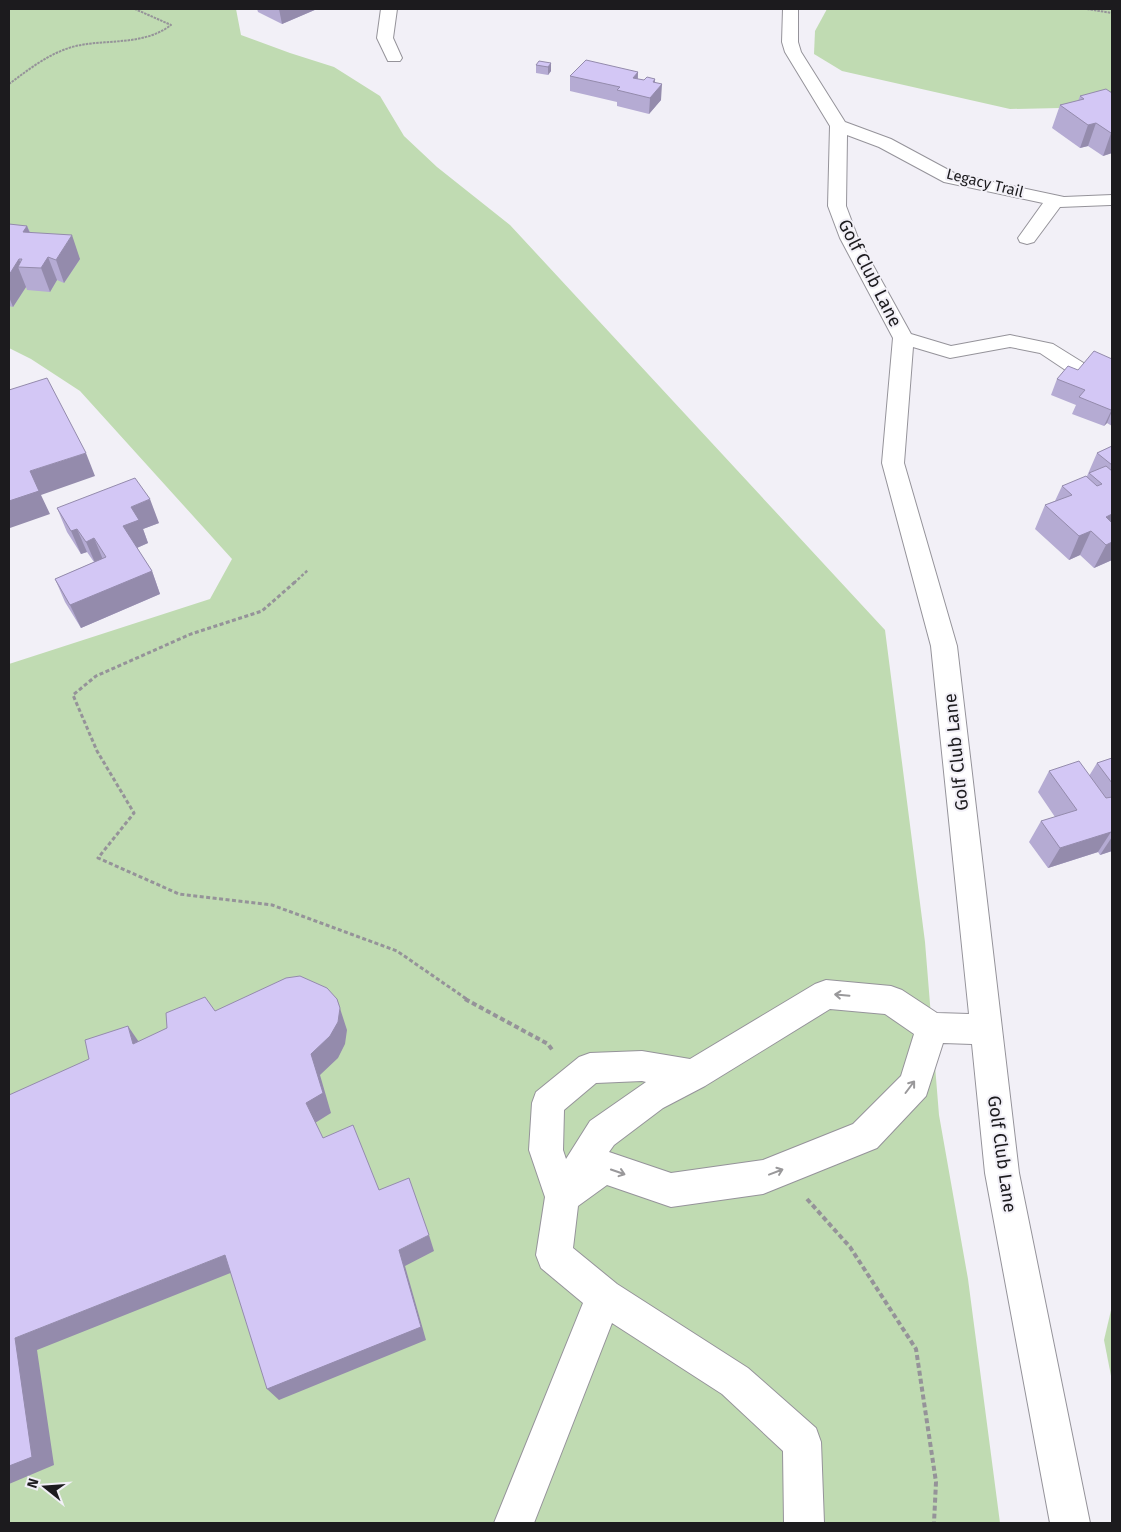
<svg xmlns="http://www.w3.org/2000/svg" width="1121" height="1532" viewBox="0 0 1121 1532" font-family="'Fira Sans',sans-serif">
  <rect width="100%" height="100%" fill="#f2f0f7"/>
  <g fill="#c0dbb2">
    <polygon points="9,9 236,9 241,35 290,53 334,67 380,96 404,136 437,167 510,225 885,630 925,942 939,1115 968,1279 1000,1523 9,1523 9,664 210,599 232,559 80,391 31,359 9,348"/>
    <polygon points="827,9 1112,9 1112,99 1060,108 1010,109 842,71 814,54 815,31"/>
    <polygon points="1112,1306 1112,1381 1104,1340"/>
  </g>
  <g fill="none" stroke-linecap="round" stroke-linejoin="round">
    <g stroke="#95939a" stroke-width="2">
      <g id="minor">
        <polygon points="381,9 397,9 393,38 402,58 400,61 388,61 377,38"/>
        <path d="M783 9H798V42L801 52 845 122 891 139 956 174 1064 197 1112 195V205H1110L1060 207 1034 242 1027 244 1020 242 1018 238 1043 203 944 182 879 147 847 135 846 206 858 238 911 334 951 346 1010 335 1053 344 1090 367 1094 372 1090 377 1083 379 1076 377 1040 353 1010 347 950 358 913 347 904 463 957 646 1019 1173 1090 1523H1050L985 1173 972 1044 943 1043 926 1096 877 1148 763 1194 671 1207 607 1185 578 1206 573 1248 617 1284 748 1368 816 1428 821 1442 824 1523H784L783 1451 722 1394 612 1323 534 1523H494L583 1303 541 1268 536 1255 545 1197 529 1150 532 1103 536 1092 579 1057 590 1053 642 1051 690 1059 815 984 826 980 891 986 902 990 937 1013 969 1014 931 646 882 463 893 338 840 238 828 206 830 126 785 52 782 42ZM830 1009 885 1014 914 1034 901 1076 853 1124 763 1160 671 1173 609 1152 614 1145 663 1108 705 1086ZM642 1081 646 1082 590 1121 566 1159 563 1150 564 1110 596 1083Z"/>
      </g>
    </g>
    <g stroke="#959399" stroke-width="2" stroke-dasharray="2.5 1" stroke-linecap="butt">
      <polyline points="1087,9 1112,13"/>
      <path d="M9 84C28 70 48 54 72 47 105 38 142 47 171 25L135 9"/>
    </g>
    <polyline stroke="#959399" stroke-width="2.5" stroke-dasharray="3 2" stroke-linecap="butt" points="294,583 308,570"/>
    <polyline stroke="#959399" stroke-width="3" stroke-dasharray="4 2.5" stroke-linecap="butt" points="295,582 262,611 191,634 96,676 73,695 97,751 134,813 98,858 179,894 272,905 397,951 468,1000"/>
    <g stroke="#959399" stroke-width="4" stroke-dasharray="5 3" stroke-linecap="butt">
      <polyline points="465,999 548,1044 553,1051"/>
      <polyline points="807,1199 850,1247 916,1349 936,1482 934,1523"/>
    </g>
    <use href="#minor" fill="#fff" fill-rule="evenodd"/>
  </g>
  <g fill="#b5abd3">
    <polygon points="257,9 317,9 282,24 258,12"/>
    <polygon points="551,63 551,71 548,75 536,73 536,65"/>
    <polygon points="638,72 638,79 644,80 655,79 655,83 661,100 649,114 617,106 617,102 570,91 570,76"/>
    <polygon points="1112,93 1112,153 1103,156 1088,146 1080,148 1052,128 1060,105 1078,101 1080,96"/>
    <polygon points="9,224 27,226 30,232 80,259 64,283 57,280 50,292 27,290 26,287 13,307 9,306"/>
    <polygon points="1112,359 1112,426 1107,423 1104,426 1072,414 1076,405 1051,395 1057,379 1078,370"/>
    <polygon points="1112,446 1112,560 1094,568 1080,555 1069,560 1035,529 1045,505 1055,501 1062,486 1087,477 1087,476 1097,453"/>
    <polygon points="57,508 159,523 143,529 148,543 137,548 152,571 160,594 81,628 65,602 55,579 94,562 87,552 81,554 67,532"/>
    <polygon points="1112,758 1112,851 1100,855 1098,852 1048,868 1029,842 1041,821 1055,817 1038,792 1049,771 1089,776 1097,763"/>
  </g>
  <g fill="#948bac">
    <polygon points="279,9 317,9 282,24"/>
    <polygon points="551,63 551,71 548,75 548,67"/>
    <polygon points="638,72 637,88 633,78"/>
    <polygon points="655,79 654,93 662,84 661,100 649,114 650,98 653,82"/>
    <polygon points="1096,123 1088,146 1080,148 1088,125"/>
    <polygon points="1111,133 1112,133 1112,153 1103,156"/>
    <polygon points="27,226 36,249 23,232"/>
    <polygon points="72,235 80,259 64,283 56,260"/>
    <polygon points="48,257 57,280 50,292 41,268"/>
    <polygon points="19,259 22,267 18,267 26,287 13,307 9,297 9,275"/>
    <polygon points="1112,409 1112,411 1107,423 1104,426"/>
    <polygon points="86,453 95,476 41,495 50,514 10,528 9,525 9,501 30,471"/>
    <polygon points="150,499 159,523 143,529 148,543 132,550 123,526 131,507"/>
    <polygon points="1112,514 1112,533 1106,517"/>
    <polygon points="77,529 87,552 81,554 71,531"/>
    <polygon points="1091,531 1080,555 1069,560 1079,536"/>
    <polygon points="94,538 104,562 96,565 86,542"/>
    <polygon points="1112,542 1112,560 1094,568 1106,545"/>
    <polygon points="152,571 160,594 81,628 70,605"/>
    <polygon points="1111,832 1098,852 1048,868 1060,848"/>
    <polygon points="1112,837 1112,851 1100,855"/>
    <polygon points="337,999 347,1030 345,1044 338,1058 320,1075 331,1113 315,1123 306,1103 311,1054"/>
    <polygon points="128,1026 143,1048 133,1044"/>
    <polygon points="429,1235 434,1251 405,1266 426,1340 279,1400 267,1389 399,1250"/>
    <polygon points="225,1255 238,1270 37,1350 54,1465 9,1484 9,1466 15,1338"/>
  </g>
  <g fill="#d3c7f5" stroke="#948bac">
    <polygon points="586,60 638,72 633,78 644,80 647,77 655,79 653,82 662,84 650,98 617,90 620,87 570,76"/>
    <polygon points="539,61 551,63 548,67 536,65"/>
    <polygon points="1106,89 1112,93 1112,133 1111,133 1096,123 1088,125 1060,105 1084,99 1080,96"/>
    <polygon points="9,224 27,226 23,232 72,235 56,260 48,257 41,268 18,267 22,259 19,259 9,275"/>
    <polygon points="1094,351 1112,359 1112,409 1111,410 1079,397 1085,390 1057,379 1068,366 1078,370"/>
    <polygon points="47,378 86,453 30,471 39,491 9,501 9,390"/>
    <polygon points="1112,446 1112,465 1097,453"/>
    <polygon points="1106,466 1112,471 1112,514 1106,517 1112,523 1112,542 1106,545 1091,531 1079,536 1045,505 1072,495 1062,486 1086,476 1097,486 1102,484 1089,473"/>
    <polygon points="135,478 150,499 131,507 139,520 123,526 152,571 70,605 55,579 106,557 94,538 86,542 77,529 71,531 57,508"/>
    <polygon points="1112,758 1112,783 1097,763"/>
    <polygon points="1079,761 1106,798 1112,797 1112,833 1111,832 1060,848 1041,821 1077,810 1049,771"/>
    <polygon points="300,976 327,988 337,999 340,1008 338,1022 330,1036 311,1054 323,1093 306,1103 323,1138 353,1125 379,1190 409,1178 429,1235 399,1250 421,1327 267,1389 225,1255 15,1338 32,1457 9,1466 9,1095 89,1059 85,1040 128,1026 133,1044 167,1028 166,1013 205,997 215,1011 286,978"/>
  </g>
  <defs><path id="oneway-shaft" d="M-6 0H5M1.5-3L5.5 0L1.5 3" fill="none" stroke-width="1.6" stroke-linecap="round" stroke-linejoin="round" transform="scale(1.25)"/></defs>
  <g stroke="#99989a">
    <use href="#oneway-shaft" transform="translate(842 995) rotate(-175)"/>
    <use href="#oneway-shaft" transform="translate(910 1087) rotate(-53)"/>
    <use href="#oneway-shaft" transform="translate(618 1172) rotate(19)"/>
    <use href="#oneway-shaft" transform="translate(776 1172) rotate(-21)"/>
  </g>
  <g text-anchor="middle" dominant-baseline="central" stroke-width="4" stroke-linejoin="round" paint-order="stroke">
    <g font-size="15" fill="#1c1b1e" stroke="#f2f0f7">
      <text transform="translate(985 183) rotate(14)">Legacy Trail</text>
    </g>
    <g font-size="18" fill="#1c1b1e" stroke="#f2f0f7">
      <text transform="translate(870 273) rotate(63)">Golf Club Lane</text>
      <text transform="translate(956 752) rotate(-96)">Golf Club Lane</text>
      <text transform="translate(1002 1154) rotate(82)">Golf Club Lane</text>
    </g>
  </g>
  <rect width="1121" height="1532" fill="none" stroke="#1c1b1e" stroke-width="20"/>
  <g transform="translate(45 1487) rotate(287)" stroke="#f2f0f7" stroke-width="4" paint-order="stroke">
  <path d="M0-4L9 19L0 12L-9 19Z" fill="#1c1b1e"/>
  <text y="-8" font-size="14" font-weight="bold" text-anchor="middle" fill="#1c1b1e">N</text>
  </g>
</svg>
